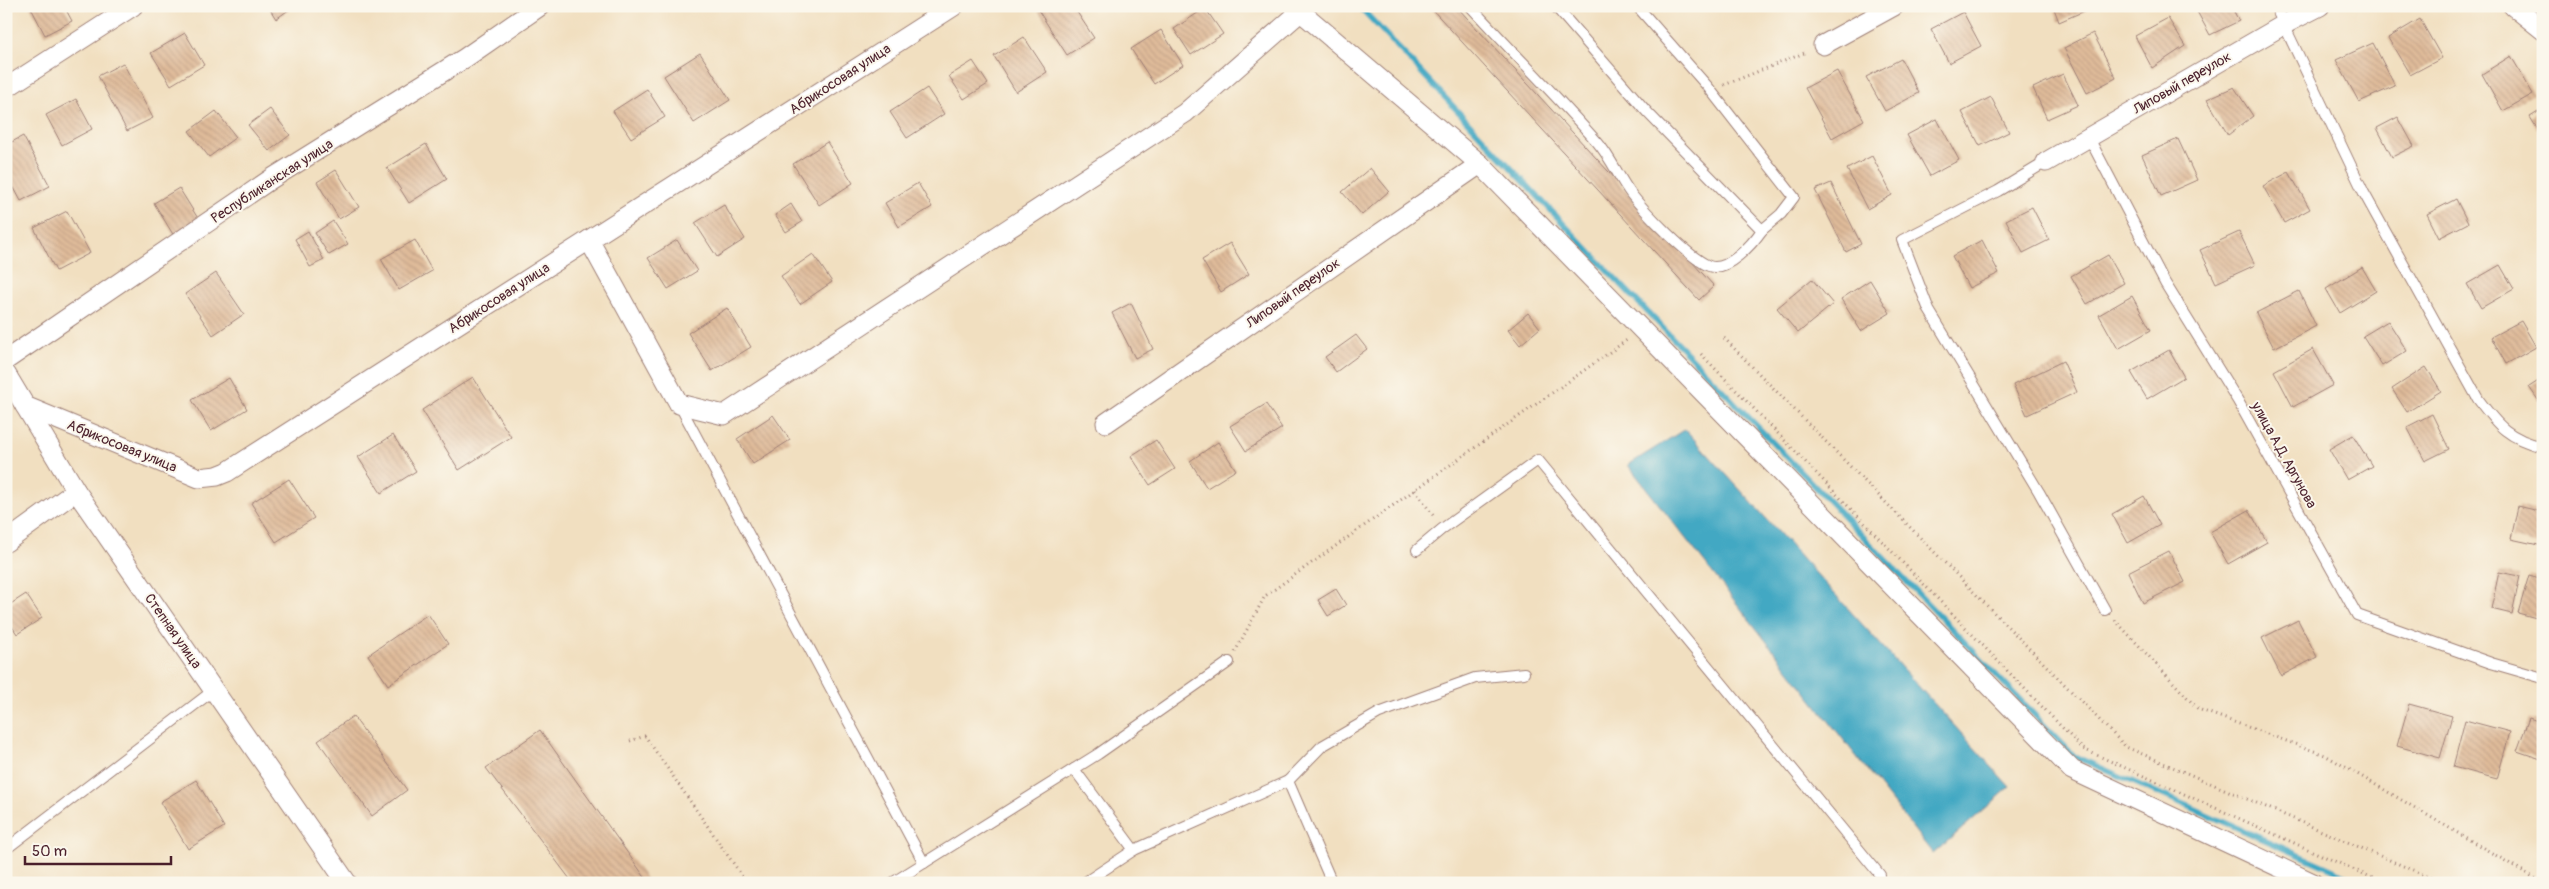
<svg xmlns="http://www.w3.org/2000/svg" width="2549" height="889" viewBox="0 0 2549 889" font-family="Pangolin,sans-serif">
  <defs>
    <pattern id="building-back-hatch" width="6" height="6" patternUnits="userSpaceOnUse" patternTransform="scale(1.25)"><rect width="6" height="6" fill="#dfbb9a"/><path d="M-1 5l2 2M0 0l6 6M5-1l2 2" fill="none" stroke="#c1a085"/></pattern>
  </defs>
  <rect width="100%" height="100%" fill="#fbf7ec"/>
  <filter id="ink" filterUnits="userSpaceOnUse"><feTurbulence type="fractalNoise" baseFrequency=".02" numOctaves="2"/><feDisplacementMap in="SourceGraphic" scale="10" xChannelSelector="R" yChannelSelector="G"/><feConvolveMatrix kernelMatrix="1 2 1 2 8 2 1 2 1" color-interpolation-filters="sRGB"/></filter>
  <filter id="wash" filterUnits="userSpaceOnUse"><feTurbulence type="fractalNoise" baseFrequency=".0096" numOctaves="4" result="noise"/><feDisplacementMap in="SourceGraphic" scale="20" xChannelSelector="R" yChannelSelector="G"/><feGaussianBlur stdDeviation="1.12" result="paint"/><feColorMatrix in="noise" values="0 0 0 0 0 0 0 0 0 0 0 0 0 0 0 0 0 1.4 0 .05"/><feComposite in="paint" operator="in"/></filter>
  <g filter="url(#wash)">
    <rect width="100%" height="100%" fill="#f1dfc0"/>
    <polygon fill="#43a8c3" stroke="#466477" points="1685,429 2010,787 1933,854 1628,465"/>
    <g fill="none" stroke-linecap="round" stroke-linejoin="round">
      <polyline stroke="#43a8c3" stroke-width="5.5" points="1359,6 1590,252 2074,756 2363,883"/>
    </g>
    <g id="blocks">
      <g fill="url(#building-back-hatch)">
        <polygon points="30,6 64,6 72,21 45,35"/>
        <polygon points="268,6 294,6 276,19"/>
        <polygon points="1044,6 1073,6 1094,38 1067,55 1038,10"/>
        <polygon points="1429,6 1456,6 1714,286 1699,300"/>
        <polygon points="2053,6 2088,6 2089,9 2059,22"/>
        <polygon points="2194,6 2231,6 2239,21 2210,35"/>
        <polygon points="1205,8 1223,34 1191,55 1174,29"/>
        <polygon points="1963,12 1981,46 1949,63 1931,29"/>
        <polygon points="2168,18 2185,46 2152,68 2135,36"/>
        <polygon points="2420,19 2442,58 2410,75 2388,38"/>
        <polygon points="1161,30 1183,65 1154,84 1131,49"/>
        <polygon points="185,33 204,65 171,85 151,53"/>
        <polygon points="2093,33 2116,78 2087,93 2064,48"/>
        <polygon points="1024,37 1047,72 1016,92 994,56"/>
        <polygon points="2373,43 2395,86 2359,102 2336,60"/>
        <polygon points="700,53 730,100 694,123 664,76"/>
        <polygon points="2511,56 2533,94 2503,111 2482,74"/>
        <polygon points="1901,59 1919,93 1885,111 1866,77"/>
        <polygon points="973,61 988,84 964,99 949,76"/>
        <polygon points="123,63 153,118 127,131 98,76"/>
        <polygon points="1837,71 1864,120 1832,138 1805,88"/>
        <polygon points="2063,74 2078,105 2047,119 2033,88"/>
        <polygon points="2234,87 2253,116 2228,135 2207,99"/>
        <polygon points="927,88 944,114 907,138 890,112"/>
        <polygon points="647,89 665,117 631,138 613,111"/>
        <polygon points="1991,97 2009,132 1980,146 1962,112"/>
        <polygon points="76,99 92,129 62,145 46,115"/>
        <polygon points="270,109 290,135 269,151 248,125"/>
        <polygon points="2543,109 2543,138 2530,117"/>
        <polygon points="216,111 236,137 209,157 189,131"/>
        <polygon points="2398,117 2414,146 2392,157 2377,128"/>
        <polygon points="1937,119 1959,160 1930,176 1907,135"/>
        <polygon points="23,136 50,186 21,201 6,173 6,145"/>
        <polygon points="2178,139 2197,180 2161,196 2142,155"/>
        <polygon points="827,142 853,183 819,205 793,164"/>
        <polygon points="426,144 447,179 409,203 387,168"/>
        <polygon points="1872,156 1892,195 1867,209 1847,169"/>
        <polygon points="1370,168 1389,191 1362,215 1342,192"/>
        <polygon points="336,170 359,207 339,219 317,182"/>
        <polygon points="2289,172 2310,209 2284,223 2263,186"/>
        <polygon points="918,183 932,207 899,227 885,203"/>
        <polygon points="1831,183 1861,244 1846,252 1815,190"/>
        <polygon points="179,188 199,220 174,236 154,203"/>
        <polygon points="2456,199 2468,223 2439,238 2427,214"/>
        <polygon points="791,204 802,222 786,232 775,215"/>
        <polygon points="724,205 745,239 717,257 695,223"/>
        <polygon points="2032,207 2049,240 2023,253 2006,220"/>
        <polygon points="67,211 90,253 56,271 34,228"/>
        <polygon points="333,221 348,244 329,255 315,233"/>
        <polygon points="308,231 324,260 310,267 295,239"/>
        <polygon points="2239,232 2255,265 2216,283 2200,250"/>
        <polygon points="415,240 432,271 399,290 381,259"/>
        <polygon points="677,240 697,271 668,289 648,258"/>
        <polygon points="1982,240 1999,273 1969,288 1952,256"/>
        <polygon points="1230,243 1249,274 1221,292 1202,260"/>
        <polygon points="813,254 832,282 800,304 781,276"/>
        <polygon points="2108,255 2124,283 2087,304 2071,276"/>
        <polygon points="2500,265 2514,289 2481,308 2467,284"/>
        <polygon points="2362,267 2376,291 2340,313 2326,289"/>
        <polygon points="216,273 244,314 213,335 185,294"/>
        <polygon points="1812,279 1833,304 1798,333 1777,308"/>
        <polygon points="1870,280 1890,313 1861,331 1841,299"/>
        <polygon points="2299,291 2316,326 2274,348 2256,313"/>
        <polygon points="2132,296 2151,330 2118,349 2099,315"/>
        <polygon points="1131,303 1153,349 1135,358 1112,313"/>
        <polygon points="727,308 751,347 712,371 688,333"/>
        <polygon points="1528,313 1540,328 1520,345 1508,330"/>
        <polygon points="2388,321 2407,351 2382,366 2363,336"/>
        <polygon points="2521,321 2536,347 2506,364 2491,337"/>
        <polygon points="1356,335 1367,349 1336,372 1325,357"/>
        <polygon points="2313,349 2333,385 2293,407 2274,371"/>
        <polygon points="2169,350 2184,377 2147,399 2131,372"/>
        <polygon points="2063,361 2077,392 2027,415 2013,385"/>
        <polygon points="2426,367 2441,391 2407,412 2392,389"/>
        <polygon points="473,377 511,437 459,470 422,410"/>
        <polygon points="229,378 247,409 211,431 192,400"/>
        <polygon points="2543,378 2543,407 2529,387"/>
        <polygon points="1266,404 1282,428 1246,451 1230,426"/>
        <polygon points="2432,414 2449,449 2425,461 2407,427"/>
        <polygon points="773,415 790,440 753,464 737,439"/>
        <polygon points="393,435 416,471 381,493 358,457"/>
        <polygon points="2353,435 2372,466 2347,480 2329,449"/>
        <polygon points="1156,440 1175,469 1150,485 1131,456"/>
        <polygon points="1218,442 1236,470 1207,488 1190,461"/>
        <polygon points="289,479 314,518 276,542 251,503"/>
        <polygon points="2144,496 2160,525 2128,543 2112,514"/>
        <polygon points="2518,506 2543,512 2543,546 2511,539"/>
        <polygon points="2249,510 2267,542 2228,564 2210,532"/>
        <polygon points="2169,551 2185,582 2143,603 2128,572"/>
        <polygon points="2499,572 2520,576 2512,614 2491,609"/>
        <polygon points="2529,575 2543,579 2543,608 2540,619 2518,613"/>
        <polygon points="1336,589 1346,605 1328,616 1318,600"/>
        <polygon points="26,594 42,618 17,634 6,617 6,607"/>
        <polygon points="428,614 448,644 388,685 368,655"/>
        <polygon points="2298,620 2317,657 2281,676 2262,638"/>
        <polygon points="2409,704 2452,716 2440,758 2397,746"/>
        <polygon points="353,716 407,790 372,816 318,741"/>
        <polygon points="2529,718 2543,723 2541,759 2517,751"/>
        <polygon points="2465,720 2510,732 2497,779 2453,767"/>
        <polygon points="540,730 649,883 573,883 486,768"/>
        <polygon points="196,780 224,827 188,849 160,802"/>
      </g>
    </g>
  </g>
  <g filter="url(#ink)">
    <use href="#blocks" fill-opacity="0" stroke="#9e7f76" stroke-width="1"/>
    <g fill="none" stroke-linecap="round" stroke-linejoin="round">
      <g stroke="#9e7f76" stroke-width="12">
        <g id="lane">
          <path d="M1470 6C1512 52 1557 96 1598 143 1611 158 1619 178 1631 194 1645 212 1689 258 1709 266 1727 273 1753 243 1762 230L1647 112 1555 6"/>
          <polyline points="1637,6 1708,87 1794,197 1781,214 1762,230"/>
          <path d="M2275 6 2364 193 2478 399C2498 426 2509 439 2543 447"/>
          <polyline points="2089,138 2165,283 2238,401 2357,615 2491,663 2543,678"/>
          <polyline points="2046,162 1998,191 1902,240 1929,310 2039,492 2105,610"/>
          <polyline points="679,404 924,863"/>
          <polyline points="1417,550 1442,529 1538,460 1880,875"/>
          <polyline points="1074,769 1134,850"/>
          <polyline points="6,849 214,690"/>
          <polyline points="892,883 1098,754 1229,662"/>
          <polyline points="1084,883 1134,850 1288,781"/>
          <polyline points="1332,883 1288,781 1322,746 1379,713 1475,678 1524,673"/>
        </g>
      </g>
      <g stroke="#9e7f76" stroke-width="21">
        <g id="street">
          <polyline points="1294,6 1480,164 2072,770 2313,883"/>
          <polyline points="2513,6 2543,30"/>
          <polyline points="1823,45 1894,6"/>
          <polyline points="6,88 133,6"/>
          <polyline points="2046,162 2285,24 2320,6"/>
          <polyline points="589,240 679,404 724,415 1185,113 1300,12"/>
          <polyline points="6,360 271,179 465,58 540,6"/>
          <polyline points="6,374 76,491 347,883"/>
          <polyline points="25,406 199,478 217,476 227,472 954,6"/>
          <polyline points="1106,423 1480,164"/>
          <polyline points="6,542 76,491"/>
        </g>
      </g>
      <g stroke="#9e7f76" stroke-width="3" stroke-dasharray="1 4" stroke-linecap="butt">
        <polyline points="1724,85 1807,52"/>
        <polyline points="1724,338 2126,747 2443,883"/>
        <polyline points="1701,354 2083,749 2384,883"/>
        <polyline points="1415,490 1435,518"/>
        <polyline points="2115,620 2198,709 2325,755 2543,883"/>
        <polyline points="1235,652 1265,596 1627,340"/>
        <polyline points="630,741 645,736 747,883"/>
      </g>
      <use href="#lane" stroke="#fff" stroke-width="10"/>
      <use href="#street" stroke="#fff" stroke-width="19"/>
    </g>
  </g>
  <g text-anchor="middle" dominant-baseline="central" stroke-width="4" stroke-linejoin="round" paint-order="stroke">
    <g font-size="14" fill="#4a1f2b" stroke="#fbf7ec">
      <text transform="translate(840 79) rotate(-33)">Абрикосовая улица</text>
      <text transform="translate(2182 83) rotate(-30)">Липовый переулок</text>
      <text transform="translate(272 181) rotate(-33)">Республиканская улица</text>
      <text transform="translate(1293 293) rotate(-35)">Липовый переулок</text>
      <text transform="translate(499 298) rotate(-33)">Абрикосовая улица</text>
      <text transform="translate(122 446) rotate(22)">Абрикосовая улица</text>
      <text transform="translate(2284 455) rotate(61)">улица А.Д. Аргунова</text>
      <text transform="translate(173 631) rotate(55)">Степная улица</text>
    </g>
  </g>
  <rect width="2549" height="889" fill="none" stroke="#fbf7ec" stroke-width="25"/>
  <path d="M25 856v8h146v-8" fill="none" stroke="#4a1f2b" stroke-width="2.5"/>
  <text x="32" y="856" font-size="15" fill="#4a1f2b" stroke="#fbf7ec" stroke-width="4" paint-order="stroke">50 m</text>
</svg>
